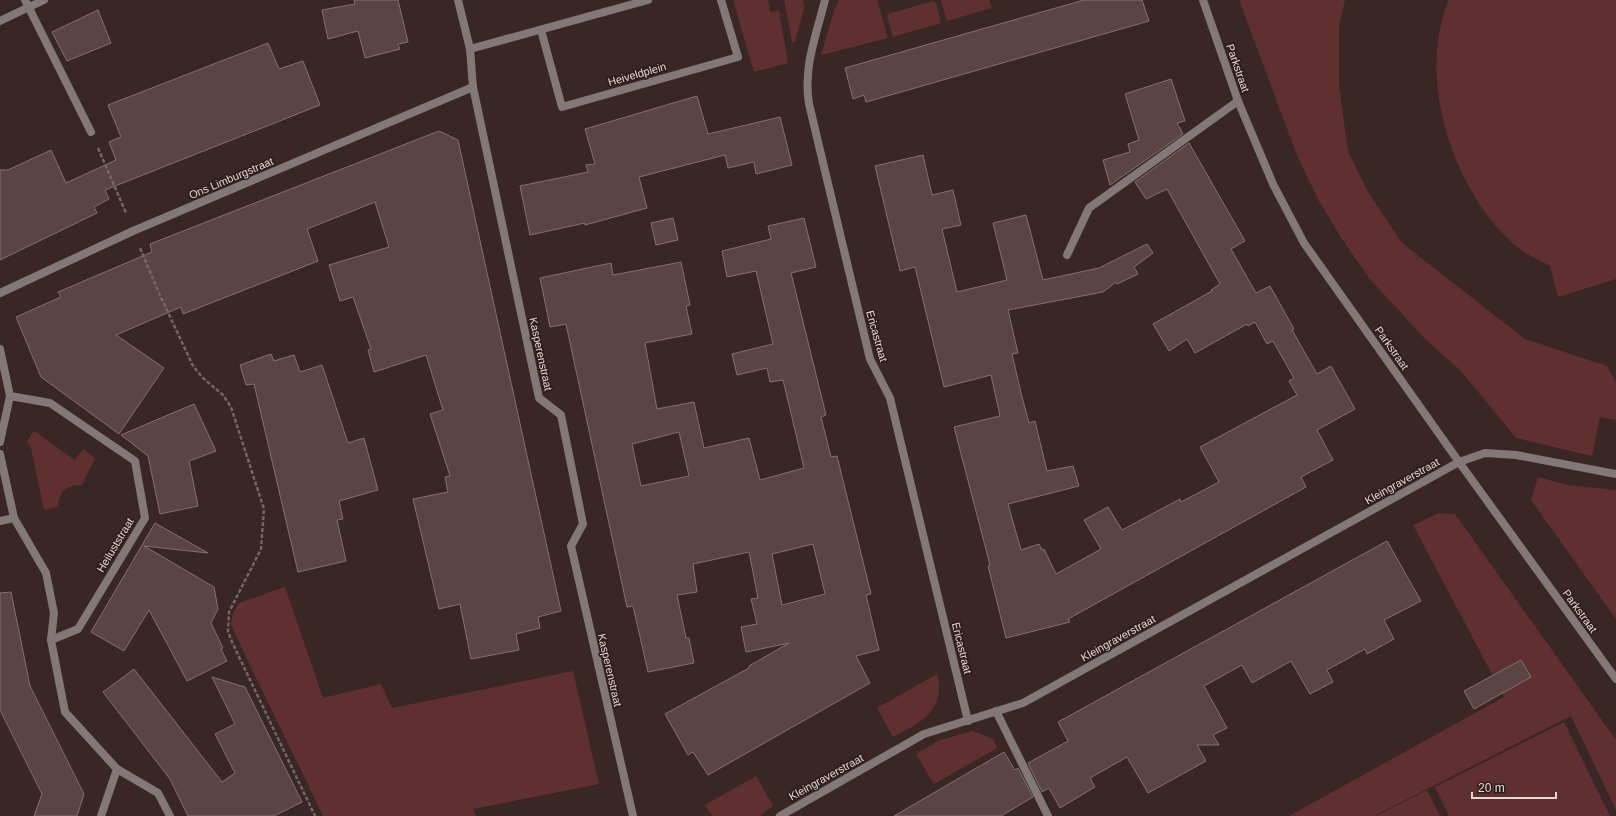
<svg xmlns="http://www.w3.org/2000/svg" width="1616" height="816" viewBox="0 0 1616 816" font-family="Arial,sans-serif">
  <rect width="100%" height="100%" fill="#3a2625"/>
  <g fill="#5f302f">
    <polygon points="733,0 768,0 770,12 779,11 788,63 754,72"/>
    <polygon points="784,0 803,0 804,8 795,42 792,42"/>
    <polygon points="839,0 877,0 888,38 821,55 835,8"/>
    <polygon points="941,0 989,0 992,8 947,21"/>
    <polygon points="1239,0 1345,0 1339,27 1339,85 1348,151 1368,192 1402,243 1525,339 1607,366 1616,382 1616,420 1600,417 1592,456 1516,438 1461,371 1425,339 1369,278 1342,239 1319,201 1298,158"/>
    <path d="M1449 0H1616V279L1558 297 1550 266C1537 259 1522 252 1511 242 1452 187 1416 76 1449 0Z"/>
    <polygon points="933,1 936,3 941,23 893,37 887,16 888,14"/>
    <path d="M34 431 75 460 83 449 95 458 82 485C67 484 58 492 58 507L44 510 31 448 27 441Z"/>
    <polygon points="1538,477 1567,485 1616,490 1616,619 1531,500"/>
    <polygon points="1439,513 1455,514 1616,740 1616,810 1571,716 1374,816 1289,816 1504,697 1413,525"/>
    <polygon points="285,587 323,698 381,684 392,708 573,671 599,784 473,809 476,816 323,816 245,655 231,624 232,615 239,603"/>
    <path d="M937 674C939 679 939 684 939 690 937 716 914 726 893 737L877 708Z"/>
    <polygon points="1564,722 1610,816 1449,816 1435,787"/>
    <polygon points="973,731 993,739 997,748 934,784 916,754 940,740"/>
    <polygon points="756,776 773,806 760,816 712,816 705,805"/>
    <polygon points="1427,790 1440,816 1376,816"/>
  </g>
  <g fill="#5a4544" stroke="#87706e" fill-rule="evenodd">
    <polygon points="354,0 398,0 408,42 398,44 400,49 365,58 358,31 328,39 322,10 355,4"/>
    <polygon points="1084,0 1142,0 1149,21 866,102 864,95 853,99 845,68"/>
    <polygon points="98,10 111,43 67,61 52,32"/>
    <polygon points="268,43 279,69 303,61 320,105 105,190 109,199 94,207 97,213 0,260 0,170 8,170 51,150 66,183 116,160 109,142 121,137 108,105"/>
    <polygon points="1171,79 1185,121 1177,123 1183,134 1110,185 1103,160 1130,152 1128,144 1139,140 1125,94"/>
    <polygon points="697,96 708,134 780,117 792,165 756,174 754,162 728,168 725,155 639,177 647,208 585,225 585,223 530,235 520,186 588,172 586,165 595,164 585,129"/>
    <polygon points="439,131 458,140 561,611 538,617 540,628 516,634 519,650 471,659 460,604 439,609 413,499 448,492 445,477 450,476 430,414 443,410 426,355 374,372 368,350 371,349 353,297 340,301 329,265 389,247 375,202 307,229 318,261 183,314 181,307 116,335 164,368 119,434 41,377 16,317 61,297 58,292 152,252 150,244"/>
    <polygon points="1189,143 1245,241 1231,249 1256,293 1270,286 1294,329 1292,330 1317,374 1331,366 1355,409 1317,430 1333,460 1301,477 1306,487 1068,619 1070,622 1006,638 988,566 990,565 954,427 1000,416 991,375 944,387 915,267 900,271 875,166 923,155 932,195 953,190 961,225 942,229 957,292 1007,280 993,223 1026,215 1043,280 1099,268 1147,244 1153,253 1134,267 1138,274 1117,284 1116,282 1103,292 1008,310 1018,353 1012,354 1021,393 1029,423 1035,421 1047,471 1073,466 1079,486 1008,504 1021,550 1039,544 1042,550 1044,549 1056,574 1101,549 1084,520 1108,507 1122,530 1180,499 1181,502 1219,482 1200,447 1297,395 1289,381 1294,378 1273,341 1267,344 1255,322 1248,326 1247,324 1195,353 1187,339 1169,351 1153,324 1212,291 1211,290 1220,284 1167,189 1146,199 1135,182"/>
    <polygon points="673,218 678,240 656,245 651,223"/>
    <path d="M804 218 816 267 791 273 826 415 821 417 831 457 837 456 871 594 866 595 879 650 856 656 870 683 708 775 693 752 688 755 665 714 749 668V666L789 643 746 652 741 627 757 624 751 599 758 598 749 552 693 564 697 592 677 595 686 638H689L694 663 648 672 633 606 627 607 566 324 550 327 540 278 611 263 613 275 681 262 690 305 686 306 692 334 645 343 657 409 694 402 704 448 749 438 760 480 804 468 783 380 770 382 767 368 737 375 732 354 773 344 756 271 727 277 722 251 771 239 768 226ZM679 432 689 476 641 486 632 444ZM813 544 825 594 782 605 772 554Z"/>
    <polygon points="271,354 274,361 294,355 300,372 322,365 348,443 364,438 378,490 339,501 343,519 337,520 346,561 298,572 254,384 246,385 240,365"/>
    <polygon points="194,404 216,451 189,461 198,506 160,514 148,456 121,435"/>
    <polygon points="155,523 208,553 144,546 214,587 218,609 211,623 223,648 221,649 227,661 187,681 149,610 124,651 91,632"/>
    <polygon points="1387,541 1421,601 1384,620 1394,639 1367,654 1365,649 1327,670 1333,682 1310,694 1291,661 1252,683 1242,665 1204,686 1227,728 1213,735 1219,745 1197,745 1206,761 1148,793 1127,757 1090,778 1095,787 1060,808 1049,788 1042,792 1028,763 1068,741 1058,722"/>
    <polygon points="11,592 30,686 84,794 77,816 34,816 42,794 0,710 0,593"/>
    <polygon points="1521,660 1531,677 1474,709 1464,691"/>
    <polygon points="134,669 222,782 235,773 215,734 235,724 212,677 245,687 302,802 274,816 188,816 170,779 103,692"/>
    <polygon points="1004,752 1015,770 1018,768 1033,797 1001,816 894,816"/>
  </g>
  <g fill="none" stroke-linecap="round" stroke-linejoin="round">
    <g stroke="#766564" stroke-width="2.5" stroke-dasharray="4 2" stroke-linecap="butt">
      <polyline points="98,148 126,213"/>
      <polyline points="140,248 159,293 193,366 203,378 223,395 231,407 264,509 261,549 229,612 228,631 232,642 315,816"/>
    </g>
    <g stroke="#837878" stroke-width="8">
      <polyline points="25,0 91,132"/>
      <polyline points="0,21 44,0"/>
      <polyline points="1067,255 1089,208 1238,101"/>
      <polyline points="1459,462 1485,453 1516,455 1616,474"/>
      <polyline points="0,521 14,518"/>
      <polyline points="996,711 1048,816"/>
    </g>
    <g stroke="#837878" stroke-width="8">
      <polyline points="458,0 470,49 473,87 539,398 561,415 583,524 571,546 633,816"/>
      <path d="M825 0C816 36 803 67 809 104L870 359 890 398 968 721"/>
      <polyline points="1203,0 1238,101 1273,184 1304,243 1459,462 1616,679"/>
      <polyline points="541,30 562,107 738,57 721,0"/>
      <polyline points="470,49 648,0"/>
      <polyline points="0,293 133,231 473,87"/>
      <polyline points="0,349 10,396 0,442"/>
      <polyline points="10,396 50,403 135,461 145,518 78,629 51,640"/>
      <polyline points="0,454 14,518 46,573 54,613 51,640 65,712 117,769 101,816"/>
      <polyline points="117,769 158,793 170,816"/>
      <polyline points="780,816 924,734 1023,703 1459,462"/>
    </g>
  </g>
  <g text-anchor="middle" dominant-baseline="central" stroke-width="3.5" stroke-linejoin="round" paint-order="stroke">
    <g font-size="11" fill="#e4d7d6" stroke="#2f1d1c">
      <text transform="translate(1238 68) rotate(71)">Parkstraat</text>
      <text transform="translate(637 74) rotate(-16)">Heiveldplein</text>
      <text transform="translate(231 178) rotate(-23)">Ons Limburgstraat</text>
      <text transform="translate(877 336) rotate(74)">Ericastraat</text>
      <text transform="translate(1392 348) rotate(55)">Parkstraat</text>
      <text transform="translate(541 354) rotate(78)">Kasperenstraat</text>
      <text transform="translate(1402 481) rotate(-29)">Kleingraverstraat</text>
      <text transform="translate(115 545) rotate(-59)">Heiluststraat</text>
      <text transform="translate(1580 611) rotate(54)">Parkstraat</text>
      <text transform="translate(1118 638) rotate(-29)">Kleingraverstraat</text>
      <text transform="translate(962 648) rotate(76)">Ericastraat</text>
      <text transform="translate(610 670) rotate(77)">Kasperenstraat</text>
      <text transform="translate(826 777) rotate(-29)">Kleingraverstraat</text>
    </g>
  </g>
  <path d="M1472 792v6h84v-6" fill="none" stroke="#e4d7d6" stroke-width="2"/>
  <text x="1478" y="792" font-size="12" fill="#e4d7d6" stroke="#2f1d1c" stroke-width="3" paint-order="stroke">20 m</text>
</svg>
